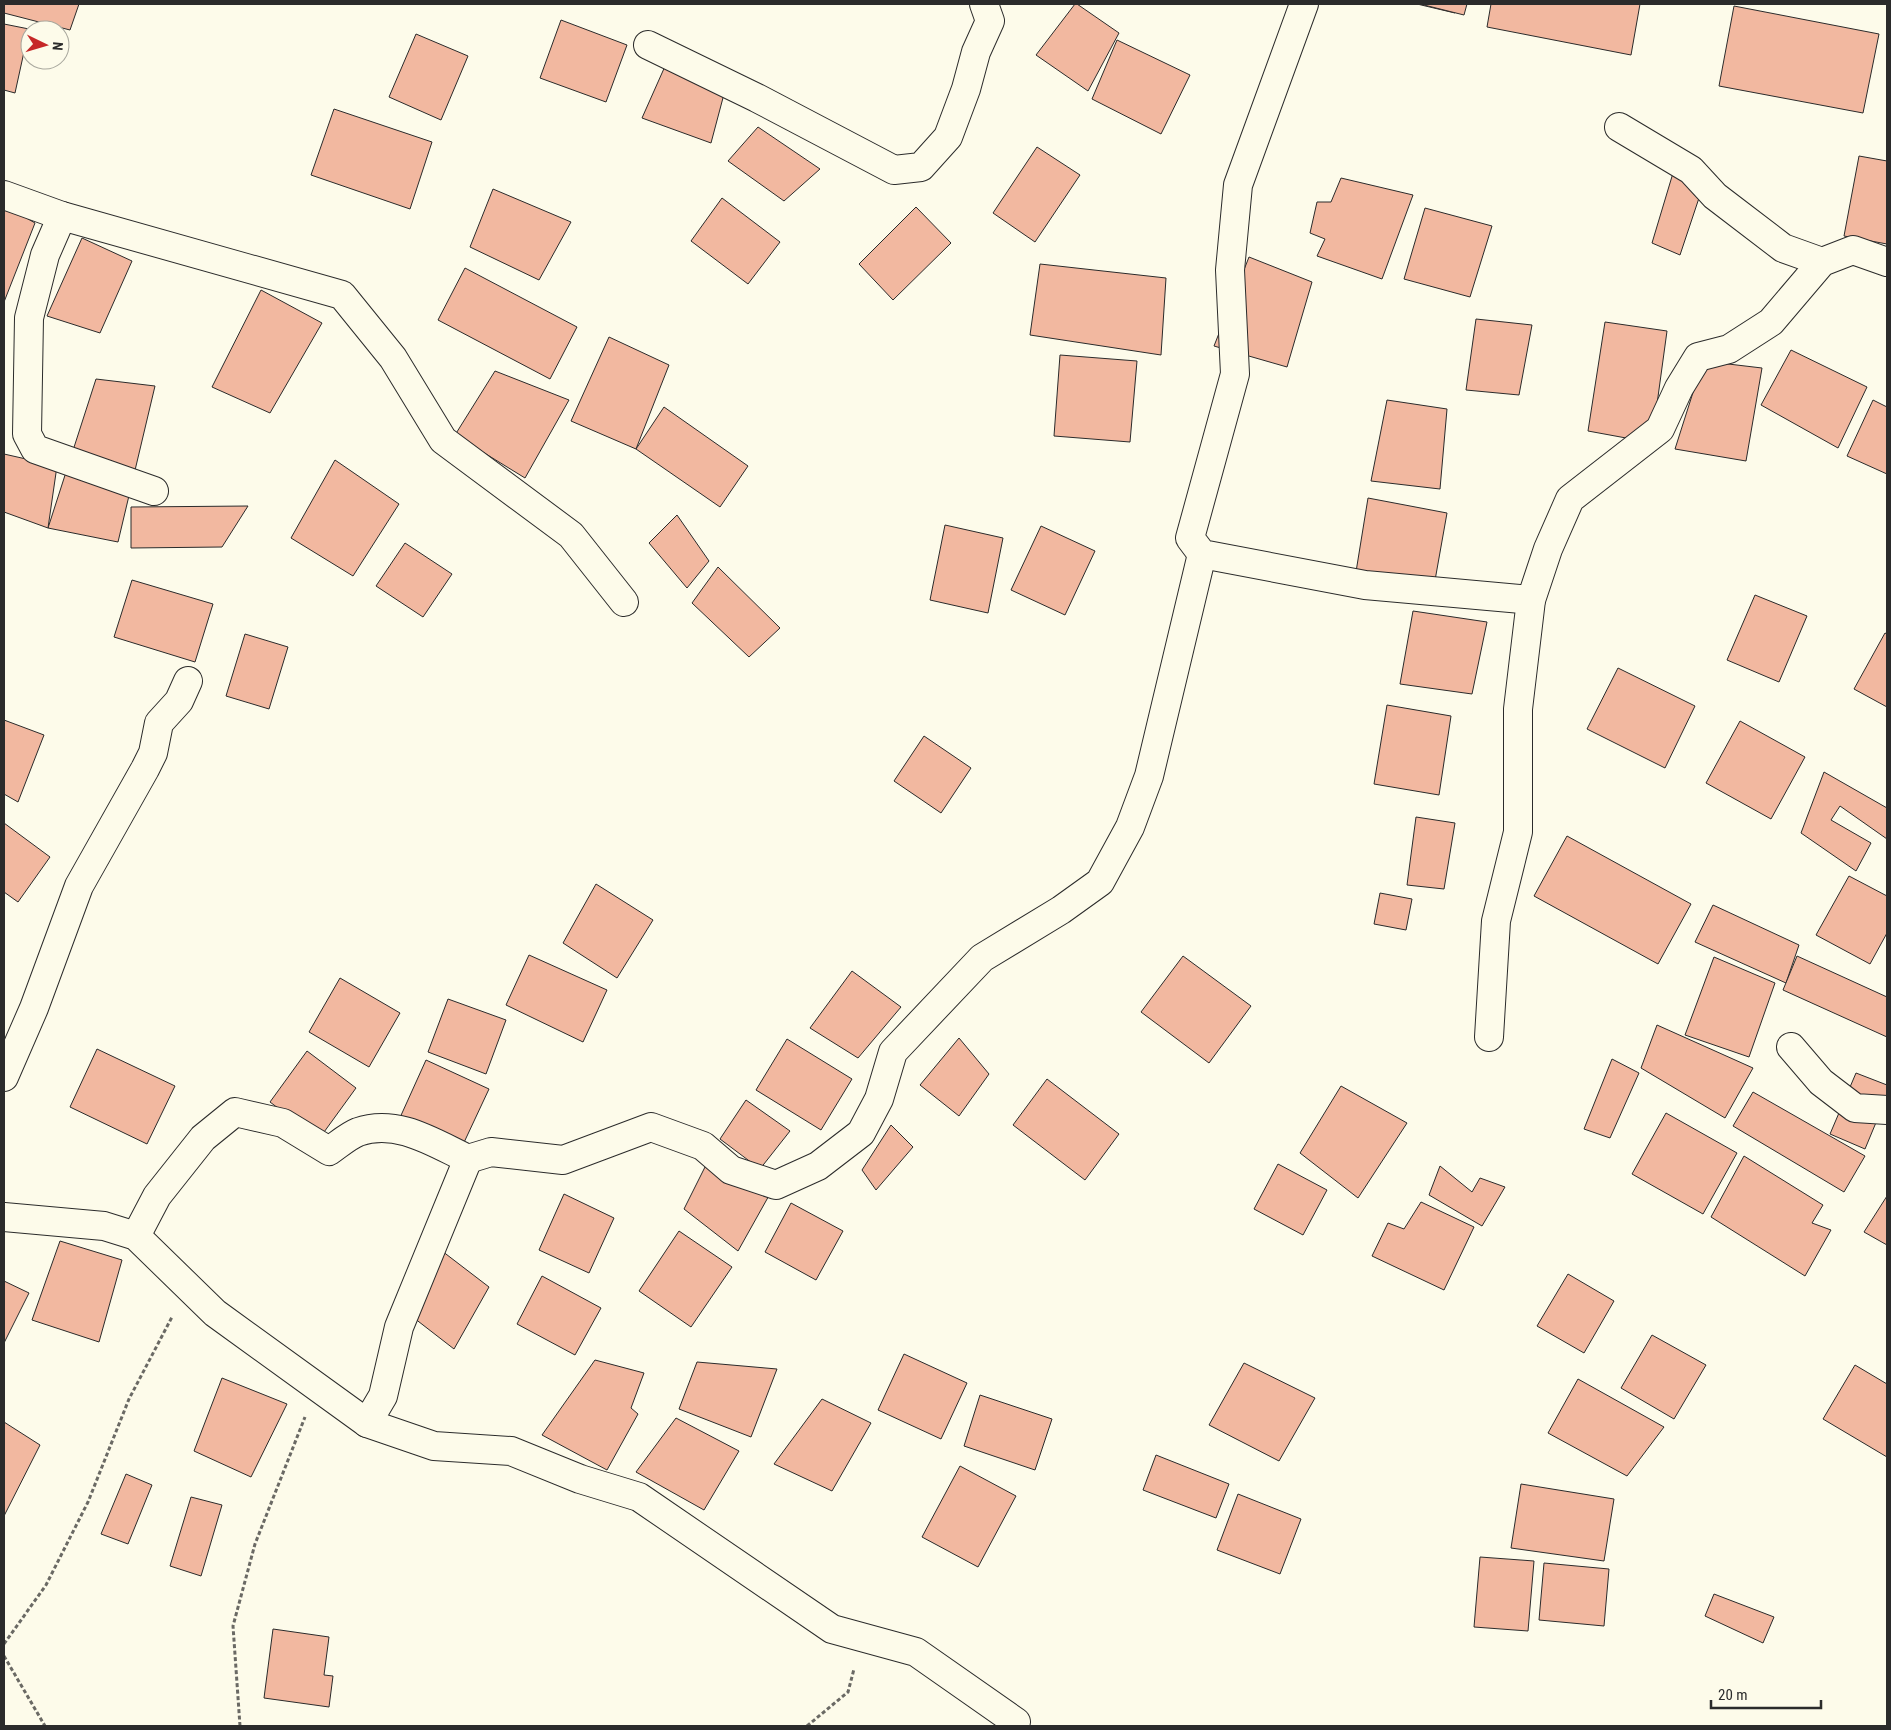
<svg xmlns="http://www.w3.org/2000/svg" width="1891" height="1730" viewBox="0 0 1891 1730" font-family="'Roboto Condensed',sans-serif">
  <rect width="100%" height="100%" fill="#fdfbea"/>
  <g fill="#f2b8a0" stroke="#2b2b2b">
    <polygon points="4,4 79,4 70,30 4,13"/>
    <polygon points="1075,4 1077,4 1119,33 1088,91 1036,55"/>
    <polygon points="1417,4 1456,4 1455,13"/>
    <polygon points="1420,4 1467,4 1464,15"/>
    <polygon points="1491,4 1640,4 1631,55 1487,27"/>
    <polygon points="1734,6 1879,34 1863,113 1719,86"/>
    <polygon points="561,20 627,45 606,102 540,78"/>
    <polygon points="4,24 29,29 15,93 4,90"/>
    <polygon points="416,34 468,56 441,120 389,97"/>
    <polygon points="1117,40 1190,75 1161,134 1092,99"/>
    <polygon points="666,64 724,94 711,143 642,118"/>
    <polygon points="334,109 432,142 410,209 311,175"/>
    <polygon points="758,127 820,169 784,201 728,161"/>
    <polygon points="1037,147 1080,175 1035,242 993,213"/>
    <polygon points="1859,156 1887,161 1887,244 1844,236"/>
    <polygon points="1673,173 1704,183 1680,255 1652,243"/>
    <polygon points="1341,178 1413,195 1382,279 1317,256 1325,239 1310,233 1317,202 1331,202"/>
    <polygon points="493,189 571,222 539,280 470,247"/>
    <polygon points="722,198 780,242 748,284 691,241"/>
    <polygon points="4,205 35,223 4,302"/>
    <polygon points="916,207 951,243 893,300 859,264"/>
    <polygon points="1425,208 1492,226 1470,297 1404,279"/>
    <polygon points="82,238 132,261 100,333 47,316"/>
    <polygon points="1249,257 1312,282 1287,367 1214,346"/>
    <polygon points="1040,264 1166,278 1161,355 1030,335"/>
    <polygon points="465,268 577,327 550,379 438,320"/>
    <polygon points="261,290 322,323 270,413 212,387"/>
    <polygon points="1476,319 1532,325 1519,395 1466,390"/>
    <polygon points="1605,322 1667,331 1654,426 1637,440 1588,431"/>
    <polygon points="609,337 669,365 636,449 571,421"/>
    <polygon points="1791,350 1867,387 1838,448 1761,405"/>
    <polygon points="1060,355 1137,361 1130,442 1054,436"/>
    <polygon points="1703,361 1762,368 1746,461 1675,449"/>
    <polygon points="495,371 569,400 525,478 455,435"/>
    <polygon points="96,379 155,386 118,542 48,528"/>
    <polygon points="1387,400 1447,409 1440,489 1371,481"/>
    <polygon points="1873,400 1887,407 1887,474 1847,456"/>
    <polygon points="664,407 748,466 720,507 636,449"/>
    <polygon points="4,454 57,466 48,528 4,512"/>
    <polygon points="335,460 399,504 353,576 291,538"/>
    <polygon points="1368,498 1447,513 1434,586 1355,578"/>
    <polygon points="248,506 222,547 131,548 131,507"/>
    <polygon points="677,515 709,561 687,588 649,543"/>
    <polygon points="945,525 1003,538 988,613 930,600"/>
    <polygon points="1041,526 1095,551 1065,615 1011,590"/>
    <polygon points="405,543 452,574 423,617 376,586"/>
    <polygon points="718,567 780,628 749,657 692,603"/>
    <polygon points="132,580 213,604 195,662 114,637"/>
    <polygon points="1755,595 1807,616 1779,682 1727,660"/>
    <polygon points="1413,611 1487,622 1472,694 1400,684"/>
    <polygon points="1885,633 1887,634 1887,707 1854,689"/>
    <polygon points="245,634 288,647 269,709 226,696"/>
    <polygon points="1618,668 1695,706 1665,768 1587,729"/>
    <polygon points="1387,705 1451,716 1439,795 1374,784"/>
    <polygon points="4,720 44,735 18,802 4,794"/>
    <polygon points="1740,721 1805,757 1771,819 1706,783"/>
    <polygon points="924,736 971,768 941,813 894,781"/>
    <polygon points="1824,772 1887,808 1887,839 1840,806 1831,820 1871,843 1856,871 1801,833"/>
    <polygon points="1416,817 1455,823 1444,889 1407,885"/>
    <polygon points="4,823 50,857 18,902 4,892"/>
    <polygon points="1567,836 1691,904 1658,964 1534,896"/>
    <polygon points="1849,876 1887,896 1887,933 1870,964 1816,935"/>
    <polygon points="596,884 653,920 617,978 563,943"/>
    <polygon points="1380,893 1412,899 1406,930 1374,924"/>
    <polygon points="1713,905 1799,945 1786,983 1695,942"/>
    <polygon points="529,955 607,990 583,1042 506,1005"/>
    <polygon points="1183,956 1251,1006 1209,1063 1141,1012"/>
    <polygon points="1797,956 1887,997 1887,1037 1783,990"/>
    <polygon points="1714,957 1775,983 1749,1057 1685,1035"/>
    <polygon points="852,971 901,1007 858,1058 810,1028"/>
    <polygon points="340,978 400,1013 369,1067 309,1032"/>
    <polygon points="448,999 506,1020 486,1074 428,1052"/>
    <polygon points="1657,1025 1753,1068 1725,1118 1641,1068"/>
    <polygon points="959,1038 989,1074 959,1116 920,1085"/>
    <polygon points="787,1039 852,1079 821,1130 756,1090"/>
    <polygon points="97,1049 175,1086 147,1144 70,1107"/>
    <polygon points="307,1051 356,1088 319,1139 270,1102"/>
    <polygon points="1612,1059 1639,1073 1610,1138 1584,1129"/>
    <polygon points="426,1060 489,1089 460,1151 398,1122"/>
    <polygon points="1856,1073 1887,1085 1887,1096 1865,1149 1830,1134"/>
    <polygon points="1047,1079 1119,1134 1085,1180 1013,1125"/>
    <polygon points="1341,1086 1407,1123 1358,1198 1300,1153"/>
    <polygon points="1753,1092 1865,1156 1844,1192 1733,1126"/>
    <polygon points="746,1100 790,1131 760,1169 720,1139"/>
    <polygon points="1666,1113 1737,1153 1703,1214 1632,1174"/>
    <polygon points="891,1125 913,1147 876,1190 862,1170"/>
    <polygon points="1744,1156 1823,1205 1812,1223 1831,1230 1805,1276 1711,1217"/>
    <polygon points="707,1163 771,1192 738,1251 684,1209"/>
    <polygon points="1278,1164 1327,1190 1303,1235 1254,1209"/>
    <polygon points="1440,1166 1472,1192 1480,1178 1505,1187 1482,1226 1429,1195"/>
    <polygon points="564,1194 614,1218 589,1273 539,1250"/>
    <polygon points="1887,1196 1887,1245 1864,1232"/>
    <polygon points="1421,1202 1474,1227 1444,1290 1372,1256 1388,1223 1404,1229"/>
    <polygon points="791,1203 843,1231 816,1280 765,1252"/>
    <polygon points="679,1231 732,1267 691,1327 639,1291"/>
    <polygon points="60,1241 122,1260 99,1342 32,1320"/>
    <polygon points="442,1251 489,1287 454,1349 414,1318"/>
    <polygon points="1568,1274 1614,1301 1584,1353 1537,1326"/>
    <polygon points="542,1276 601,1308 575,1355 517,1324"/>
    <polygon points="4,1281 29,1293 4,1343"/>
    <polygon points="1652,1335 1706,1365 1674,1419 1621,1388"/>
    <polygon points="904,1354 967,1383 941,1439 878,1410"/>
    <polygon points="595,1360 644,1373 631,1408 638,1414 607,1470 542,1435"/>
    <polygon points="697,1362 777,1369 751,1437 679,1409"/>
    <polygon points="1244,1363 1315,1398 1279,1461 1209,1425"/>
    <polygon points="1855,1365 1887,1384 1887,1457 1823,1419"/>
    <polygon points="222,1378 287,1404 251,1477 194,1451"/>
    <polygon points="1578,1379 1664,1427 1627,1476 1548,1433"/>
    <polygon points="980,1395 1052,1419 1035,1470 964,1446"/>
    <polygon points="822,1399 871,1423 832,1491 774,1464"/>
    <polygon points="676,1418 739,1451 704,1510 636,1472"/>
    <polygon points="4,1422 40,1445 4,1516"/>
    <polygon points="1156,1455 1229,1484 1216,1518 1143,1490"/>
    <polygon points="960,1466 1016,1496 978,1567 922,1537"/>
    <polygon points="126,1474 152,1485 128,1544 101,1534"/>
    <polygon points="1521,1484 1614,1499 1604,1561 1511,1548"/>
    <polygon points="1238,1494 1301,1519 1280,1574 1217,1550"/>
    <polygon points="191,1497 222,1505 201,1576 170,1566"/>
    <polygon points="1480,1557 1534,1561 1528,1631 1474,1627"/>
    <polygon points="1544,1563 1609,1569 1604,1626 1539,1620"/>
    <polygon points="1714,1594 1774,1617 1763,1643 1705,1616"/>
    <polygon points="273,1629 329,1637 324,1675 333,1676 329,1707 264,1698"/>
  </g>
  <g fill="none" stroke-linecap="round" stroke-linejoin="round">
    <g stroke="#2b2b2b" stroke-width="30">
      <g id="minor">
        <polyline points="1304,4 1238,185 1230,270 1235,374 1190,538 1202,554 1365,585 1531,600"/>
        <polyline points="648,45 757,98 894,170 921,167 948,137 966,89 976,52 990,21 984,4"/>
        <polyline points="1619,127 1691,170 1715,196 1783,248 1822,262"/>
        <polyline points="4,195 62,216 342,295 393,358 443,440 571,535 624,602"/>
        <polyline points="62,216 45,255 29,318 27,434 35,449 154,491"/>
        <polyline points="1489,1037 1496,921 1518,832 1518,709 1531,600 1548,549 1570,499 1660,429 1679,388 1698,357 1729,349 1771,322 1822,262 1853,250 1887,262"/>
        <polyline points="1791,1047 1821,1082 1855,1108 1887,1110"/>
        <polyline points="4,1077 34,1008 79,886 145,769 153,753 159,723 179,701 188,681"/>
        <polyline points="4,1217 104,1226 136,1236 215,1313 367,1423 434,1446 511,1451 580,1479 639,1497 832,1629 916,1652 1016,1722"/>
        <path d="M136 1236 157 1196 203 1138 235 1112 283 1123 329 1151C338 1145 348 1136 358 1132 397 1118 434 1143 468 1159L491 1152 563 1160 651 1127 703 1146 731 1170 776 1185 818 1166 861 1133 879 1099 893 1052 982 958 1061 910 1100 882 1130 827 1149 776 1202 554"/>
        <polyline points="367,1423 383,1396 399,1327 468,1159"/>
      </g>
    </g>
    <g stroke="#6a6964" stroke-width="3" stroke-dasharray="4 2.5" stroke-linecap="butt">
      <polyline points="4,1644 46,1585 88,1502 129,1399 172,1317"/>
      <polyline points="4,1656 45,1726"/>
      <polyline points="240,1726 233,1626 255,1544 305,1417"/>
      <polyline points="807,1726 848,1692 854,1669"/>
    </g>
    <use href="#minor" stroke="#fdfbea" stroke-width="28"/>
  </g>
  <rect width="1891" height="1730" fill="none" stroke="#2b2b2b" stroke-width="10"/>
  <g transform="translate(45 45) rotate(95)"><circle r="24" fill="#fdfbea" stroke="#a9a89e"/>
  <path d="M0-4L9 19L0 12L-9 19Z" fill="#c62828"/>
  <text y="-8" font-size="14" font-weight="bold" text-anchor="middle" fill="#2b2b2b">N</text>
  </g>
  <path d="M1711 1700v8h110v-8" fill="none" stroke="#2b2b2b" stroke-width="2.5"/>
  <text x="1718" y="1700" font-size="15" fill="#2b2b2b" stroke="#fdfbea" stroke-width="4" paint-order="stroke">20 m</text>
</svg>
